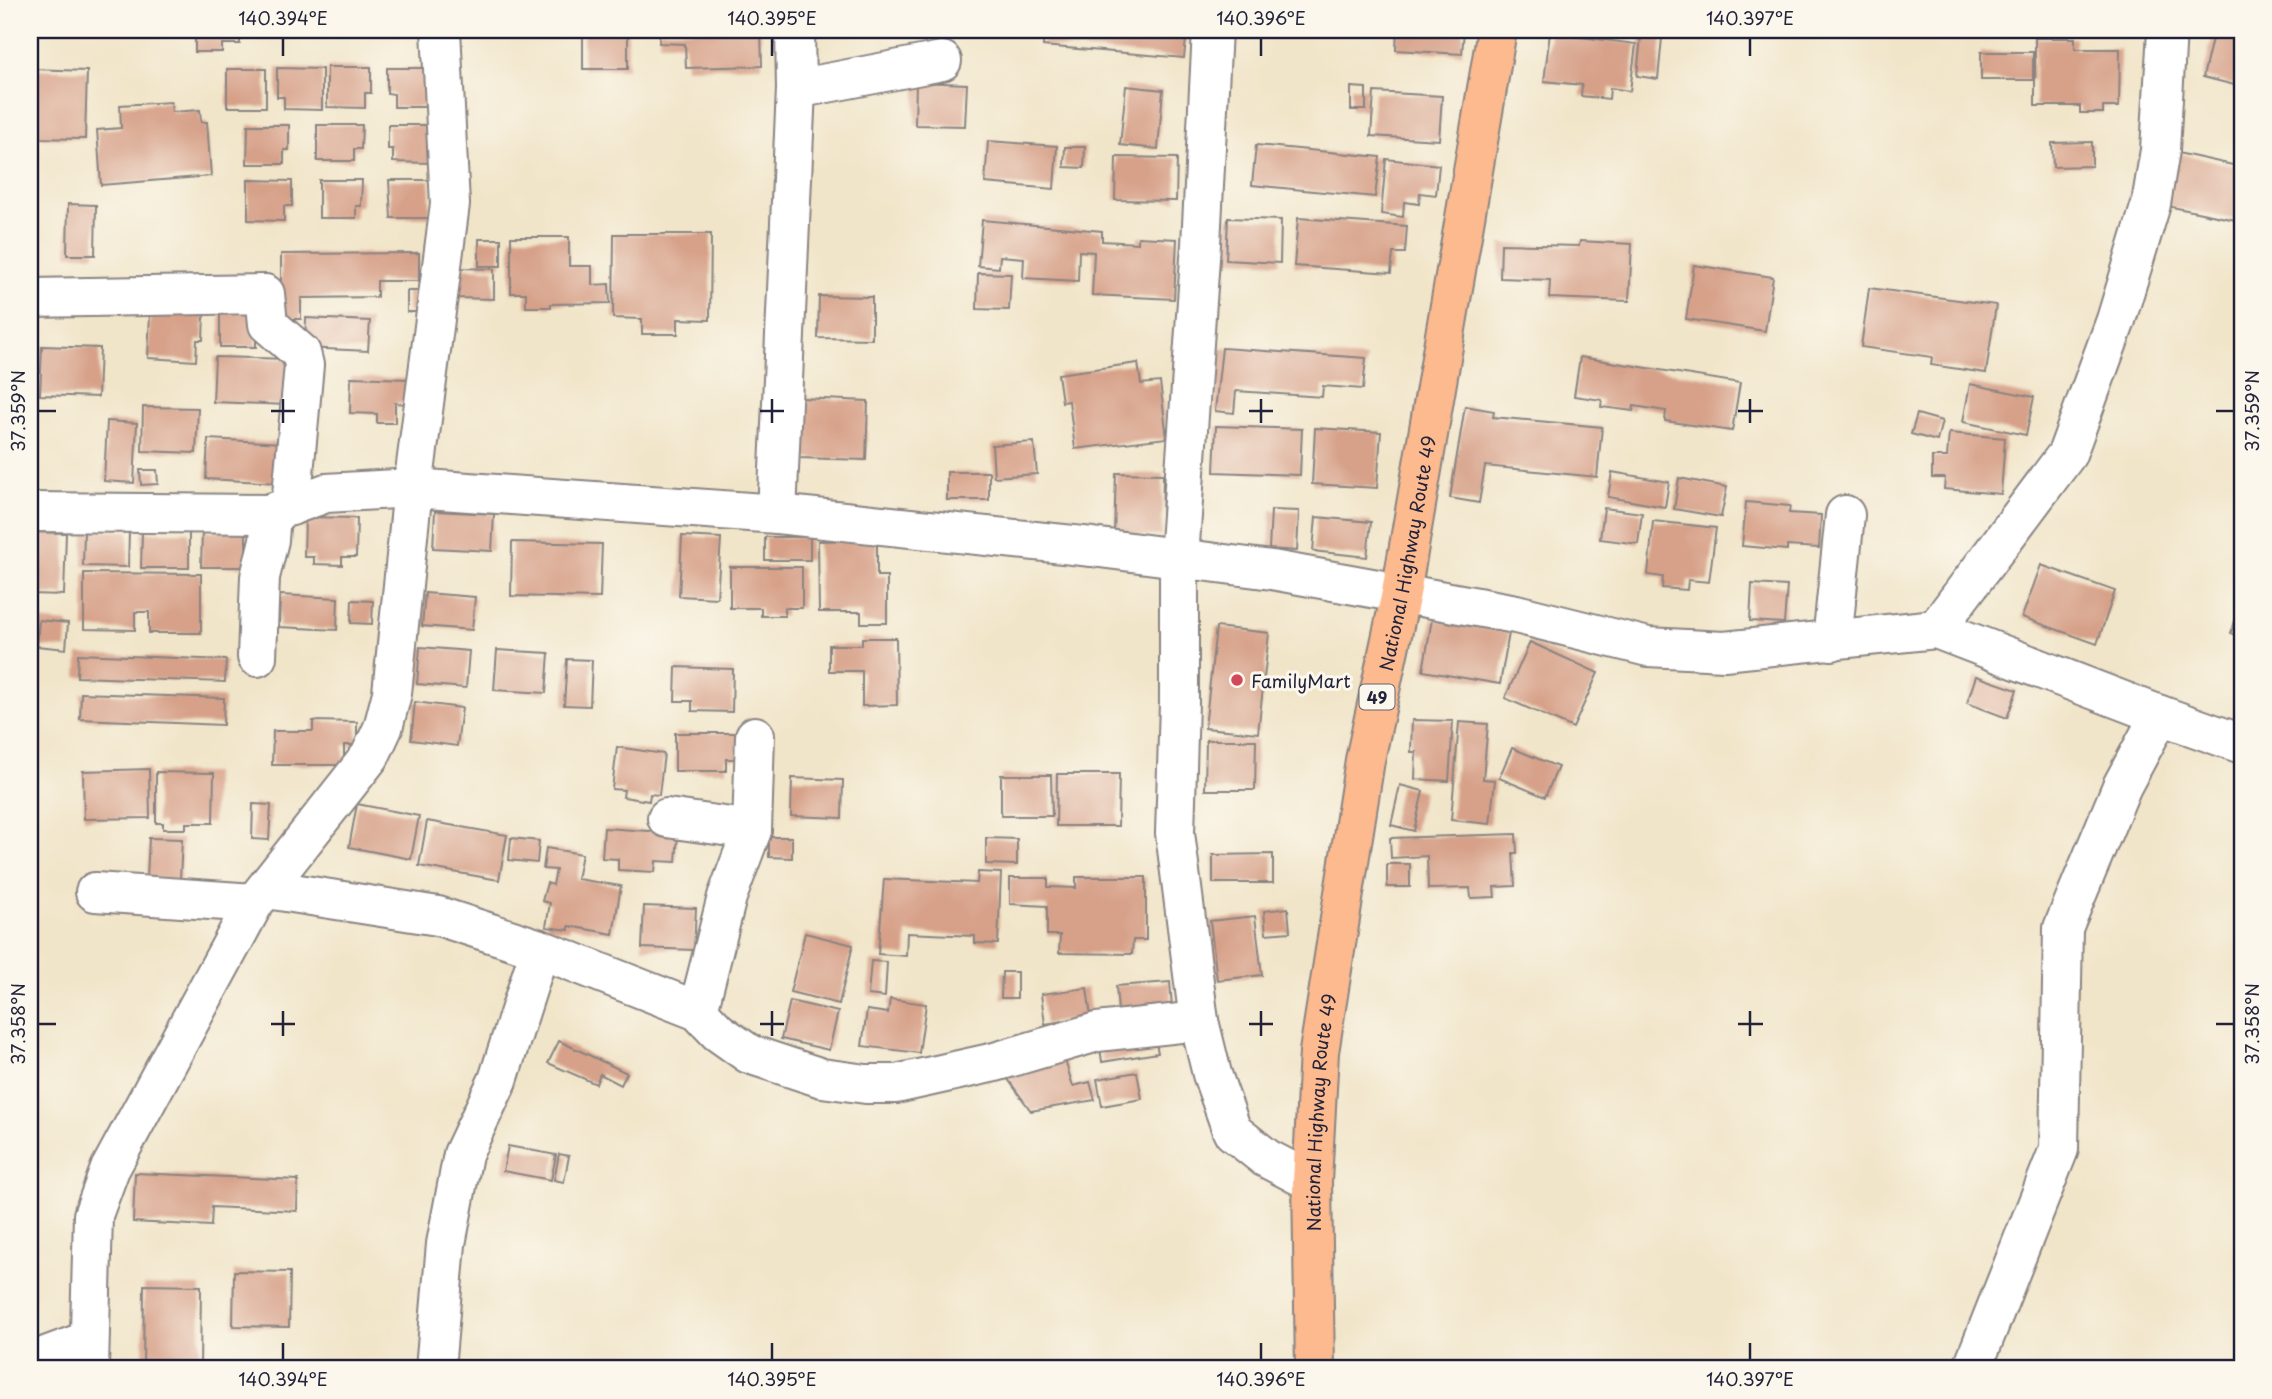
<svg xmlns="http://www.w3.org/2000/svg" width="2272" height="1399" viewBox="0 0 2272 1399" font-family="'Playpen Sans',sans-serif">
  <rect width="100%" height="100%" fill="#fbf7ec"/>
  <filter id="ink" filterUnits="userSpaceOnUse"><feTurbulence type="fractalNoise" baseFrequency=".0143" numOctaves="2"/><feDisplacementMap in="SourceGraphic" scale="14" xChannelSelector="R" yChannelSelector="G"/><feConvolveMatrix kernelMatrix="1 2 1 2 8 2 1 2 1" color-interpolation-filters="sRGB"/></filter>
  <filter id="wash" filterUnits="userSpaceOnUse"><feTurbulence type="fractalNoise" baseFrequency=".00686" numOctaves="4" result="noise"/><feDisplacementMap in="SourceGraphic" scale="28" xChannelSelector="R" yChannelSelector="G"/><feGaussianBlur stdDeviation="1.57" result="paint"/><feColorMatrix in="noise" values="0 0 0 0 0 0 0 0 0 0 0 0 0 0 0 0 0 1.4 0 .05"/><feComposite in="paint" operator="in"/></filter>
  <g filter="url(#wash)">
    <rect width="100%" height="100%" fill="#f1e5c9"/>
    <g id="blocks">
      <g fill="#d7a189">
        <polygon points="195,30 240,30 240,44 222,44 222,52 195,52"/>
        <rect x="390" y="30" width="27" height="5"/>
        <polygon points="660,30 761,30 762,66 686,68 685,44 659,43"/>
        <polygon points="1044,30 1187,30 1184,58 1043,46"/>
        <polygon points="1397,30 1464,30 1462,54 1396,50"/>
        <polygon points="2214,30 2242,30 2242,87 2203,77"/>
        <rect x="583" y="31" width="45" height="38"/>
        <polygon points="1550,33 1636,44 1630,91 1610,88 1609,99 1581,96 1582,85 1544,81"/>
        <polygon points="1641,36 1662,38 1658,79 1637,76"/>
        <polygon points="2035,38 2075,38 2075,49 2120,49 2119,107 2103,107 2103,113 2080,113 2080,106 2035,106"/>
        <rect x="1981" y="52" width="52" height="28"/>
        <polygon points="327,67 371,67 371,93 365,93 365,108 327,107"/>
        <polygon points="277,68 322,69 322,110 284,109 284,97 277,97"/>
        <polygon points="387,68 431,68 431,107 394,107 394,94 387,93"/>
        <polygon points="31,69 87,71 85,139 30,138"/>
        <rect x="227" y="69" width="39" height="38"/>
        <polygon points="916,82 967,84 965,126 915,125"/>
        <polygon points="1126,86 1163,90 1158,149 1120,145"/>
        <polygon points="1351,87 1366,88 1366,110 1351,110"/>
        <polygon points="1374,92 1442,96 1439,140 1371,136"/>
        <polygon points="171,102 172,112 200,110 201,122 207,122 211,176 101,185 97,130 121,128 120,105"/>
        <polygon points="248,125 289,125 289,150 284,150 284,164 247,164"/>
        <polygon points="317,125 362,125 361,149 354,149 354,161 317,161"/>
        <polygon points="388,125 432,125 431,163 393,162 393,149 388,149"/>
        <polygon points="988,141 1057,146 1054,189 985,183"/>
        <polygon points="2092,142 2092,166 2053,167 2052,143"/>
        <polygon points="1256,145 1380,157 1375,197 1252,185"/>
        <polygon points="1065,147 1085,147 1084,168 1064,167"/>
        <polygon points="2178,153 2242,167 2242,190 2236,220 2167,206"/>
        <polygon points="1116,157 1177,158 1176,201 1115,200"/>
        <polygon points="1386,159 1439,165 1436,195 1420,193 1419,204 1404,202 1403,217 1381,214"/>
        <polygon points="248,180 292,181 292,206 284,206 284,221 248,220"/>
        <polygon points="319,180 362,180 361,206 356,206 356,218 319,218"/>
        <polygon points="389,180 430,180 430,218 391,218"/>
        <polygon points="68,204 96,205 95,255 67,255"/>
        <polygon points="1228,218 1281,220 1280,263 1226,260"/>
        <polygon points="1298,218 1407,226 1405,253 1393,253 1391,273 1294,266"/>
        <polygon points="982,220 1102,231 1102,241 1138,243 1138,237 1177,239 1174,299 1092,295 1094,252 1079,251 1078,281 1023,278 1024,258 1000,256 999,268 978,266"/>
        <polygon points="614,234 711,234 710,320 678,319 678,334 642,334 642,319 613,318"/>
        <polygon points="511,237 569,237 569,266 592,266 592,285 609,284 610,303 551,304 551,307 526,307 526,293 511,293"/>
        <rect x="479" y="239" width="22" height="27"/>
        <polygon points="1580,241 1632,244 1629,301 1549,298 1550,280 1500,278 1501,244 1579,246"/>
        <polygon points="419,253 419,281 377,281 377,297 301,298 301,319 281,319 281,254"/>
        <polygon points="1694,265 1773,277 1765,331 1686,319"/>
        <polygon points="457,268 494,269 494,299 457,298"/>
        <polygon points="978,273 1011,274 1009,310 977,309"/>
        <polygon points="1869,288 1996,305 1986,373 1931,365 1932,357 1861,347"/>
        <rect x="407" y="291" width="11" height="21"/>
        <polygon points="819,296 872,297 872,339 818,338"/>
        <polygon points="150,313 204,313 203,340 197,340 196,361 148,358"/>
        <rect x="220" y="313" width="36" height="34"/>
        <polygon points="306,318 370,321 368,351 305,348"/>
        <polygon points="42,346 100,348 98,397 40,395"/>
        <polygon points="1222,348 1366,358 1363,389 1323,386 1322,397 1236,391 1234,413 1215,411"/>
        <polygon points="215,357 289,359 287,405 213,402"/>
        <polygon points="1580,357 1740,383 1732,431 1665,421 1666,411 1634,406 1633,411 1601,407 1602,400 1574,396"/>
        <polygon points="1138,363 1141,384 1160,382 1167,438 1075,449 1069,401 1062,402 1058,374"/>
        <polygon points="351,377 408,379 407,404 395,403 395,423 377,423 377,414 350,413"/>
        <polygon points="1970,384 2034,397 2026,435 1963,422"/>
        <polygon points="801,398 868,401 866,460 799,458"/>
        <polygon points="1465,406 1494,411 1493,417 1602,427 1597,477 1485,466 1479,503 1450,498"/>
        <polygon points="143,407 198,408 196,453 142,451"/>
        <polygon points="1917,414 1942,421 1937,441 1911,434"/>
        <polygon points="107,421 137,423 134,483 104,481"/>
        <polygon points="1216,426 1302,429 1300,475 1214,472"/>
        <polygon points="1315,428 1381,432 1377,488 1312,484"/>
        <polygon points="1949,433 2005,438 2001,494 1944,489 1945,478 1932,478 1932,457 1947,457"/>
        <polygon points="208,439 283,443 281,483 206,479"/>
        <polygon points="1034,442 1037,474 994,477 992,445"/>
        <polygon points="140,470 157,470 158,484 141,485"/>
        <rect x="947" y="472" width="42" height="28"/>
        <polygon points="1612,472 1669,482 1665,507 1608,497"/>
        <polygon points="1116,473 1163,474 1162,536 1114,535"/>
        <polygon points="1679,478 1727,487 1721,517 1674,509"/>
        <polygon points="1746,502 1790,506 1789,513 1821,515 1819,548 1787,546 1787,550 1742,546"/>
        <polygon points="1604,508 1642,513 1638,544 1600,539"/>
        <polygon points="1271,510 1299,511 1297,551 1269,549"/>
        <polygon points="435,511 494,514 492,551 433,548"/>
        <polygon points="305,517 357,518 356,557 342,557 342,565 314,564 314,557 304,557"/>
        <polygon points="1316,517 1371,522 1367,557 1313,551"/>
        <polygon points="1653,521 1716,528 1709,582 1688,580 1687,590 1662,588 1663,577 1648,575"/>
        <polygon points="84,531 129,531 128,567 83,566"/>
        <polygon points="202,531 246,531 246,567 201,567"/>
        <polygon points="30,532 66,533 64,595 30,594"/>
        <polygon points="142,532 189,532 189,568 141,568"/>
        <polygon points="682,536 721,538 717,598 679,596"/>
        <rect x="765" y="537" width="45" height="23"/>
        <polygon points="877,540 877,576 887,576 887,623 861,623 861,612 819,612 818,541"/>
        <polygon points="512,542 602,544 600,598 511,596"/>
        <polygon points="2041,565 2115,591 2097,644 2022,617"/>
        <polygon points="730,567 802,567 802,608 785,608 785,616 761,616 761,608 730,608"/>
        <polygon points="84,573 201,574 201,633 149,633 149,612 135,612 135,630 84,629"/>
        <polygon points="1752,584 1787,586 1784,623 1750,621"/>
        <polygon points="425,593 475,597 472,630 422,626"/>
        <polygon points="280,595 338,598 337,630 279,627"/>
        <polygon points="352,600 373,601 372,624 351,623"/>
        <polygon points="2242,601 2242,637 2231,633"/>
        <polygon points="1432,619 1509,633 1500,684 1423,671"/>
        <polygon points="39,620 68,623 66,649 37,646"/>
        <polygon points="1216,627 1269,633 1258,733 1205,728"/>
        <polygon points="862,638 896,638 897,705 862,706 862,671 829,671 829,645 862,645"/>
        <polygon points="1530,642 1598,673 1573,728 1505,698"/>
        <polygon points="420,647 469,651 466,688 417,684"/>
        <polygon points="497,650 549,653 546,693 494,690"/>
        <polygon points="78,654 226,660 225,682 77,677"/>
        <polygon points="567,659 592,660 590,706 564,705"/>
        <polygon points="676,667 733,669 732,712 692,711 692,701 675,701"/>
        <polygon points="1976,676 2017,690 2007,718 1967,703"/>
        <polygon points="81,693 224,698 223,725 80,719"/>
        <polygon points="415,702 462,708 457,746 411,740"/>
        <polygon points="1412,720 1453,721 1449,781 1415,779 1416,752 1411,752"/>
        <polygon points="313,721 357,722 357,745 344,745 344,765 272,765 273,731 313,731"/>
        <polygon points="1459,722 1488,724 1483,779 1495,780 1490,824 1451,820"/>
        <polygon points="675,733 740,733 740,759 726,759 726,771 675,771"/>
        <polygon points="1206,740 1256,740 1255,790 1205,790"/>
        <polygon points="617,747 664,754 659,795 650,794 649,801 623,797 624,790 612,789"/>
        <polygon points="1512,748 1558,767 1545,797 1499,778"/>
        <polygon points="149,769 150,818 84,819 83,771"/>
        <polygon points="156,772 214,773 213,823 186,823 186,829 163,829 163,823 156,823"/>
        <polygon points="1057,774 1119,774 1118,826 1056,826"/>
        <polygon points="1001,775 1051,775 1052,816 1001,816"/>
        <polygon points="792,778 843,780 842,818 791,816"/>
        <polygon points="1400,785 1423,791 1414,831 1391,825"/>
        <polygon points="253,804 271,805 269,840 252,839"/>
        <polygon points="357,804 419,816 411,859 349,847"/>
        <polygon points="427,821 507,835 499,880 419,866"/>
        <polygon points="604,828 678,833 676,862 656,861 655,872 618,870 618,859 602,858"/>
        <polygon points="1516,834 1517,853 1513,853 1515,886 1494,887 1495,897 1471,898 1470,888 1428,889 1427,856 1391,858 1390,838"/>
        <polygon points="769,837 792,837 792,858 769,857"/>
        <polygon points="149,838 182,839 180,880 147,878"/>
        <polygon points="511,838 539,841 537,863 509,860"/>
        <polygon points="986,838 1017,839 1017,865 986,864"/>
        <polygon points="546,848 582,854 577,879 621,886 613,934 569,926 569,930 546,927 550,903 542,901 547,883 553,885 556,870 543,869"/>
        <polygon points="1273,854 1273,883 1213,883 1213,855"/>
        <rect x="1387" y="864" width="23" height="23"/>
        <polygon points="978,872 1001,873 998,944 975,943 975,936 907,933 906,956 878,954 884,879 977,883"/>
        <polygon points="1076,877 1146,877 1146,940 1133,940 1132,954 1059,953 1060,935 1047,935 1047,906 1010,904 1010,878 1048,878 1048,887 1076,888"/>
        <polygon points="644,906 696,908 694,950 642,948"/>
        <polygon points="1288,908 1290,932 1266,934 1264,911"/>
        <polygon points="1255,916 1262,975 1217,980 1210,921"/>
        <polygon points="805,933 853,945 839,1004 790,992"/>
        <polygon points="871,961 887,962 885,997 868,995"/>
        <polygon points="1002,972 1017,972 1017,998 1001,998"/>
        <polygon points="1170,982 1172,1007 1118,1011 1116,986"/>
        <polygon points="1087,988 1091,1017 1045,1024 1041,994"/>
        <polygon points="890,999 926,1004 919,1053 862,1046 867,1010 888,1013"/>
        <polygon points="790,1001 838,1012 829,1050 781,1039"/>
        <polygon points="1155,1038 1158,1053 1102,1062 1100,1047"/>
        <polygon points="559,1041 627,1073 621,1085 600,1074 596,1084 548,1063"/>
        <polygon points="1064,1057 1073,1086 1090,1082 1095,1100 1031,1111 1002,1071"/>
        <polygon points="1137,1072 1142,1099 1102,1106 1097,1079"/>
        <polygon points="508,1146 556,1155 551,1180 503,1171"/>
        <polygon points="559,1154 569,1156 564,1182 554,1180"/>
        <polygon points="135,1173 298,1180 297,1211 212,1207 211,1226 133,1222"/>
        <polygon points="234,1271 290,1272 289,1327 233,1326"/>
        <polygon points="144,1285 201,1286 200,1369 143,1369"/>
      </g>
    </g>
  </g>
  <g filter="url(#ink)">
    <use href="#blocks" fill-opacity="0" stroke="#8a8482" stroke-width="2"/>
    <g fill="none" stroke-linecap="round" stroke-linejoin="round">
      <g stroke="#8a8482" stroke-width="42">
        <g id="minor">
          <polyline points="1212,30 1201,244 1179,558 1179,703 1175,833 1199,1021 1212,1074 1232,1131 1266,1158 1312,1182"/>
          <polyline points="796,89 942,61"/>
          <polyline points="30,298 265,294 268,324 301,353 304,365 291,506"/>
          <polyline points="30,512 268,514 326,493 413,488 777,514 1092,547 1272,570 1516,614 1648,647 1724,651 1936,629 2160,715 2242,744"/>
          <polyline points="777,514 796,89 795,30"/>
          <polyline points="1936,629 2067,454 2116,320 2151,204 2160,150 2167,30"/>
          <polyline points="1832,641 1845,515"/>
          <polyline points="257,657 260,577 269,540 271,513"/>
          <polyline points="667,818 752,830"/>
          <polyline points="267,889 438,916 540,949 698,1011 718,1032 749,1054 822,1078 866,1084 896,1084 995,1062 1097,1032 1199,1021"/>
          <polyline points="95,892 254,903"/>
          <polyline points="698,1011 727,897 752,830 755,736"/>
          <polyline points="30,1362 89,1340"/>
          <polyline points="89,1369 93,1215 110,1169 254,903 370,756 383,728 392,693 413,488 450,204 441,30"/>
          <polyline points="435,1369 446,1244 463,1154 498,1080 540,949"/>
          <polyline points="1972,1369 2059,1149 2063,928 2122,786 2160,715"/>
        </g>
      </g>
      <g stroke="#8a8482" stroke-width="42">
        <g id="trunk">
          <path id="s1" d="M1315 1369 1312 1182 1319 1052 1365 760 1401 593 1497 30"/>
        </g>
      </g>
      <use href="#minor" stroke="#fff" stroke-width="38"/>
      <use href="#trunk" stroke="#fcba8e" stroke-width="38"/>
    </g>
  </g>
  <path fill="none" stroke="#22223b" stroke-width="2.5" d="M283 38V56M772 38V56M1261 38V56M1750 38V56M283 399V423M772 399V423M1261 399V423M1750 399V423M38 411H56M271 411H295M760 411H784M1249 411H1273M1738 411H1763M2216 411H2234M283 1011V1036M772 1011V1036M1261 1011V1036M1750 1011V1036M38 1024H56M271 1024H295M760 1024H784M1249 1024H1273M1738 1024H1763M2216 1024H2234M283 1343V1360M772 1343V1360M1261 1343V1360M1750 1343V1360"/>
  <circle fill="#d1495b" stroke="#fbf7ec" stroke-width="2.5" cx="1237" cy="680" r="7"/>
  <g text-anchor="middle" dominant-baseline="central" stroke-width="6" stroke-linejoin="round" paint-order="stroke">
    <rect fill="#fbf7ec" stroke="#636270" stroke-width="2" x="1359.5" y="684.5" width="35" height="25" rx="5"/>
    <g font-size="16" font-weight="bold" fill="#22223b">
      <text x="1377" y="697">49</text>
    </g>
    <g font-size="18" fill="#22223b" stroke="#fbf7ec">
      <text stroke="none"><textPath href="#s1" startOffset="824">National Highway Route 49</textPath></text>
      <text stroke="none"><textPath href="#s1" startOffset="257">National Highway Route 49</textPath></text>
    </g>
    <g font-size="18" fill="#22223b" stroke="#fbf7ec" text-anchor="start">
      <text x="1251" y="680">FamilyMart</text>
    </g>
  </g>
  <rect width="2272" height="1399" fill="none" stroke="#fbf7ec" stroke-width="77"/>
  <rect x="38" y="38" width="2196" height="1322" fill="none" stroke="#22223b" stroke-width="2.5"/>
  <g font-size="18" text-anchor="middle" fill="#22223b">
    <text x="283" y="25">140.394°E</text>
    <text x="772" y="25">140.395°E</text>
    <text x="1261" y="25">140.396°E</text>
    <text x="1750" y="25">140.397°E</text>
    <text transform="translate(19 411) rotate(-90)" y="6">37.359°N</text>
    <text transform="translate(2253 411) rotate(-90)" y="6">37.359°N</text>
    <text transform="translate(19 1024) rotate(-90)" y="6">37.358°N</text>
    <text transform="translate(2253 1024) rotate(-90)" y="6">37.358°N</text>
    <text x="283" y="1386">140.394°E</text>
    <text x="772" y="1386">140.395°E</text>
    <text x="1261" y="1386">140.396°E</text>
    <text x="1750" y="1386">140.397°E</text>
  </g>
</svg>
